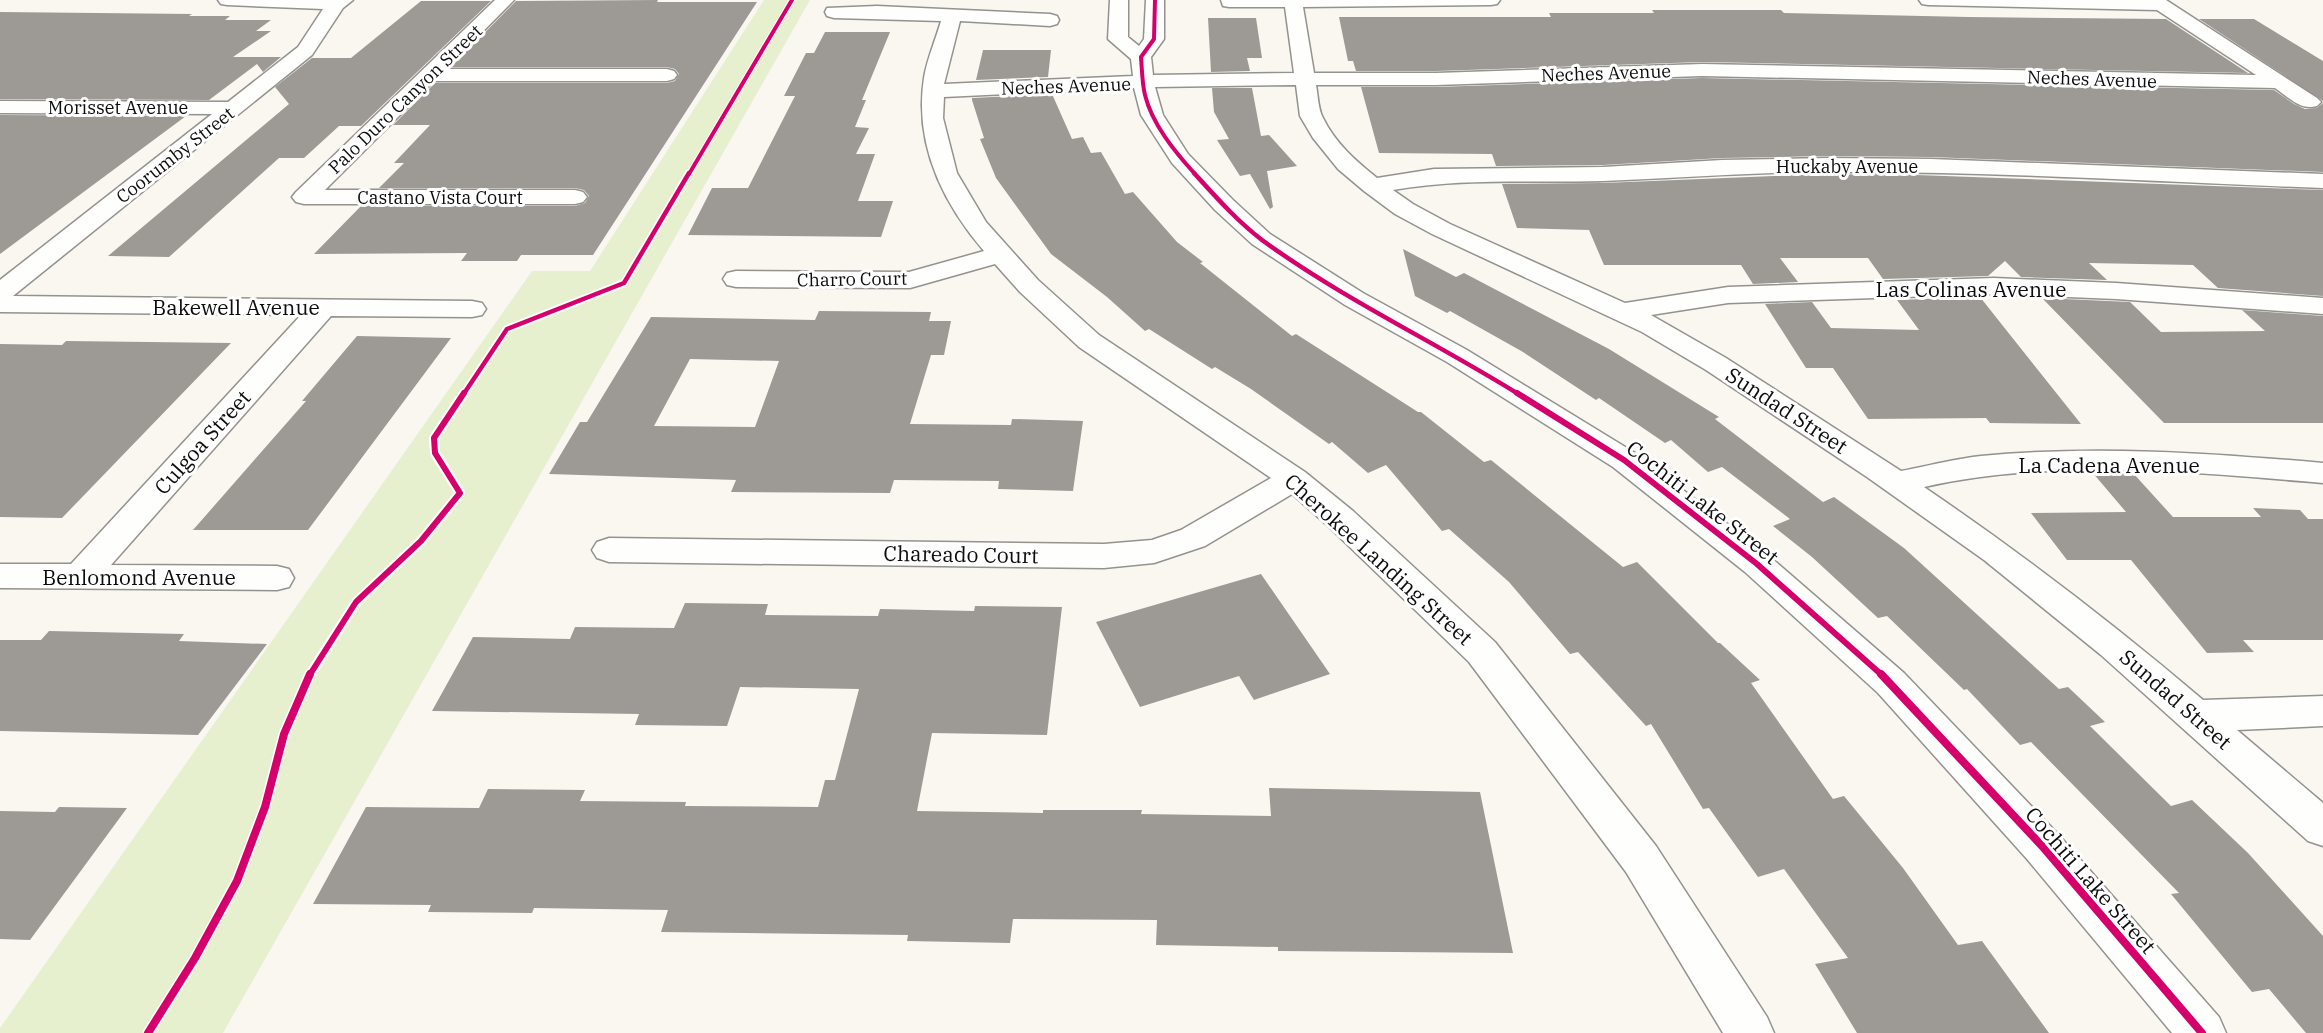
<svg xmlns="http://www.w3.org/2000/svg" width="2323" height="1033" viewBox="0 0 2323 1033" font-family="'IBM Plex Serif',serif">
  <rect width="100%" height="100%" fill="#faf7f0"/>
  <polygon fill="#e7f0ce" points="764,0 810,0 223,1033 0,1033 0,1028 532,271 590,271"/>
  <g fill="#9d9a96" fill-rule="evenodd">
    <polygon points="658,0 657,2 757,2 593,255 521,255 517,261 461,261 467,253 314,254 361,206 575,206 585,203 589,196 584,190 575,188 379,188 404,163 394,163 430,125 393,125 435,83 667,83 675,81 679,74 675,69 667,67 451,67 516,1"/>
    <polygon points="421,1 491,1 361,126 339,126 304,158 279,158 169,257 108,256 289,104 275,87 312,58 351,58"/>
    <polygon points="1652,10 1781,10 1784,13 1969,17 2166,19 2248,73 1702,62 1436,71 1356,71 1353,61 1348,61 1339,17 1551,17 1549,13 1654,13"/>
    <polygon points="0,12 192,14 189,16 230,16 225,20 271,20 256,31 271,31 233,57 281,57 263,72 257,64 209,100 0,99"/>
    <polygon points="1208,18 1256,18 1262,58 1247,58 1250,71 1211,72"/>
    <polygon points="2199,19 2254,19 2323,61 2323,101"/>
    <polygon points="825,32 890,32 862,100 866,100 855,127 869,128 856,154 875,154 858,201 893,201 881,237 688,235 712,188 748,188 795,96 784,96 806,53 814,53"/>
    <polygon points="983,50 1051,50 1048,77 976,80"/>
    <polygon points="1702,78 2274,90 2294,104 2305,109 2317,108 2323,103 2323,172 1931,157 1827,156 1722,158 1603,165 1496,166 1492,154 1379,153 1361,87 1436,87"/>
    <polygon points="1212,88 1252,88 1261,136 1269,135 1297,166 1267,171 1273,207 1270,209 1250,174 1240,176 1217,140 1229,139 1214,112"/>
    <polygon points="1052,94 1072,139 1083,137 1091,153 1101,152 1125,194 1133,192 1177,242 1203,262 1200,263 1292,336 1296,334 1418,412 1421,412 1484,462 1491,460 1623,567 1637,562 1718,643 1720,643 1760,680 1751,683 1833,799 1844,796 1903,868 1958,945 1982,941 2049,1033 1857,1033 1815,964 1848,958 1784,869 1758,877 1709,808 1703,809 1651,724 1646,726 1578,652 1570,654 1509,582 1449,529 1442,531 1386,465 1368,473 1332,442 1329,444 1251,389 1215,367 1212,369 1149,329 1145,331 1107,297 1051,254 996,178 980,139 984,138 972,100 972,98"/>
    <polygon points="0,115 186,116 0,254"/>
    <polygon points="1889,174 2323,190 2323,296 2218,288 2193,265 2089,263 2107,280 2021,277 2005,261 1988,276 1883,279 1868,258 1780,258 1798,282 1753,284 1741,265 1604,265 1589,230 1517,228 1502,184 1603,183 1799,175"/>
    <polygon points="1403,249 1456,277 1464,273 1609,349 1719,417 1715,419 1823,502 1834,497 1904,548 2059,689 2068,687 2105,722 2090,726 2171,806 2192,800 2248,853 2323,936 2323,1033 2306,1033 2269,989 2252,992 2171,894 2179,893 2031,742 2020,745 1967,689 1964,690 1887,616 1878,618 1812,557 1773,526 1790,519 1722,467 1708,472 1671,440 1665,443 1599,398 1596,400 1523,352 1450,311 1447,313 1415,296"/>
    <polygon points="1980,297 2081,424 1990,423 1986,418 1868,419 1833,368 1806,368 1765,304 1812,302 1831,328 1919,330 1897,300"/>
    <polygon points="2042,298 2130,302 2161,332 2265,331 2242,310 2323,316 2323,423 2164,423"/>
    <path d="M819 311 931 312 929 321H951L944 355H931L910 424 1011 425 1012 419 1083 421 1073 491 998 489 999 481 894 480 890 493 731 492 736 480 549 474 580 422H587L651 317 815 320ZM690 359 779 361 755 427 654 426Z"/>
    <polygon points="357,336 451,338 308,530 193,530 306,401 302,401"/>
    <polygon points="66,341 231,343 62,518 0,517 0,344 62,345"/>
    <polygon points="2092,472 2133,473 2173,517 2261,517 2253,508 2300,510 2308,519 2323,519 2323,640 2243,640 2254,652 2207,653 2131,560 2067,560 2031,513 2126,512"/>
    <polygon points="1261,574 1330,674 1254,700 1239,676 1140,707 1096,622"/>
    <polygon points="685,603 768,604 765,615 878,616 880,609 974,611 975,606 1062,607 1047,735 932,733 917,811 1043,813 1043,810 1142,810 1141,814 1271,816 1269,788 1480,792 1513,953 1278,951 1278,947 1156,945 1157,920 1013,919 1010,943 907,941 908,935 661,932 668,910 534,908 532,913 428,912 431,905 313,904 366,807 479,808 488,789 585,790 580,801 686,802 685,806 818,807 825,780 835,780 859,689 740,687 727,726 635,725 639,714 432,711 473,637 570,639 575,627 674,628"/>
    <polygon points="49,631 184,634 179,641 267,644 198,735 0,731 0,640 41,640"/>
    <polygon points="59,807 127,808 30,940 0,939 0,811 55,812"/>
  </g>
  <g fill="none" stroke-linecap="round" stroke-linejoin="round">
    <g stroke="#93928f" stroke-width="3">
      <g id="minor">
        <polygon points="218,0 353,0 343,8 312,55 13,296 472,301 482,303 486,309 482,315 472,317 331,316 111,565 277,566 289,569 294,578 289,587 277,590 0,588 0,564 71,564 301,315 0,312 0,280 212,114 0,113 0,101 228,102 298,47 323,9 227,5 221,4"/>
        <polygon points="495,0 514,0 446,69 667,69 674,71 677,75 674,79 667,81 434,81 325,190 575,190 583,192 587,197 583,202 575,204 304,204 296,202 292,197 296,192"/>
        <path d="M1110 0H1128V37L1139 46 1144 39 1146 0H1164V39L1151 57 1153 75 1294 73 1285 7H1229L1223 6 1221 0H1500L1497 4 1491 5 1303 7 1314 73H1436L1702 64 2256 75 2157 10 1928 5 1922 4 1919 0H2166L2317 98 2321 102 2317 106C2301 111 2288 97 2275 88L1702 76 1436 85H1316C1318 95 1318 109 1323 118 1335 143 1356 161 1377 178L1434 169 1603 167 1722 160 1827 158 1931 159 2323 174V188C2158 182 1992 171 1827 172 1752 172 1678 178 1603 181 1532 183 1462 178 1393 190L1413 204 1450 224 1625 303 1728 287 1994 278 2116 283 2323 298V314L2116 299 1994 294 1728 303 1651 315 1726 358 1901 471C1928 466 1954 459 1981 456 2095 445 2210 453 2323 463V483C2192 472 2054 458 1924 487 2021 553 2114 624 2203 700L2323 696V726L2237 730 2323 803V846L2308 841 2101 655 1984 560 1867 477 1706 370 1642 332 1432 234 1395 214 1364 191 1338 169 1313 138 1300 116 1296 85 1155 87 1163 115 1188 154 1233 200 1270 234 1363 293 1467 350 1635 453 1769 556 1904 673 2057 833 2219 1017 2226 1033H2172L2027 859 1878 693 1745 572 1613 467 1447 362 1345 305 1252 244 1215 210 1172 163 1141 115 1134 88 944 97 943 118 957 173 986 222 1038 280 1099 335 1305 472 1353 511 1495 642 1656 846 1767 1017 1774 1033H1723L1626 872 1469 662 1329 527 1292 494 1205 546 1154 563 1104 568 609 562 597 558 592 550 597 542 609 538 1104 544 1152 540 1181 530 1271 478 1079 347 1020 292 995 264 910 288 736 287 727 285 723 279 727 273 736 271 909 272 984 251C942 202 914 143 924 78 927 59 936 39 941 21L834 18 827 16 825 12 827 8 877 6 1050 14 1057 16 1059 20 1057 24 1050 26 960 21 944 84 1133 76 1131 59 1108 39Z"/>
      </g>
    </g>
    <use href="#minor" fill="#fefefd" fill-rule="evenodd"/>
    <g stroke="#fff" stroke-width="6">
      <g id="cycleway-far3">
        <path d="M1155 0 1154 39 1141 57C1142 69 1142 83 1145 95 1152 124 1175 152 1195 174"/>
        <polyline points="689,174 792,0"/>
      </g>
    </g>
    <g stroke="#fff" stroke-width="8">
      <g id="cycleway-far2">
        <path d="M1194 173C1215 196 1237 221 1262 240 1343 299 1435 342 1520 395"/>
        <polyline points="463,395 507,329 624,283 689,173"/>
      </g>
    </g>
    <g stroke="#fff" stroke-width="10">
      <g id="cycleway-far1">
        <polyline points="1517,393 1624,460 1757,564 1883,676"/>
        <polyline points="309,676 356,602 421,541 460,493 435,453 434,438 464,393"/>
      </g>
    </g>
    <g stroke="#fff" stroke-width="11">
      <g id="cycleway">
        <polyline points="1881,674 2042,846 2202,1033"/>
        <polyline points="148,1033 195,958 237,881 265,807 284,734 310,674"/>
      </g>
    </g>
    <use href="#cycleway-far3" stroke="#d6006c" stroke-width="4"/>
    <use href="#cycleway-far2" stroke="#d6006c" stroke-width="4.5"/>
    <use href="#cycleway-far1" stroke="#d6006c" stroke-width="6"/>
    <use href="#cycleway" stroke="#d6006c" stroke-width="8"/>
  </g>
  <g text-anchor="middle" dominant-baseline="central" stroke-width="6" stroke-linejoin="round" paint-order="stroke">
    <g font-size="18" fill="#0c0c0c" stroke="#fff">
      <text transform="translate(1606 73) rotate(-2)">Neches Avenue</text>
      <text transform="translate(2092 79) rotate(2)">Neches Avenue</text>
      <text transform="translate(1066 86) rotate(-2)">Neches Avenue</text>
      <text transform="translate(405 99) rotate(-44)">Palo Duro Canyon Street</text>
      <text x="118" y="107">Morisset Avenue</text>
      <text transform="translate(175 155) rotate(-38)">Coorumby Street</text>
      <text x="1847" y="166">Huckaby Avenue</text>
      <text x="440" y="197">Castano Vista Court</text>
      <text transform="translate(852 279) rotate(-1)">Charro Court</text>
    </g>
    <g font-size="21" fill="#0c0c0c" stroke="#fff">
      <text x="1971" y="289">Las Colinas Avenue</text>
      <text x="236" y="307">Bakewell Avenue</text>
      <text transform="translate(1787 410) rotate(33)">Sundad Street</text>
      <text transform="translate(202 442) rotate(-48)">Culgoa Street</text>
      <text x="2109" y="465">La Cadena Avenue</text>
      <text transform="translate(1703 502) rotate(38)">Cochiti Lake Street</text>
      <text transform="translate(961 554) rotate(1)">Chareado Court</text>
      <text transform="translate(1379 559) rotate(42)">Cherokee Landing Street</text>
      <text x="139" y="577">Benlomond Avenue</text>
      <text transform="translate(2176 699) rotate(41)">Sundad Street</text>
      <text transform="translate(2091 880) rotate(49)">Cochiti Lake Street</text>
    </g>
  </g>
</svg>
